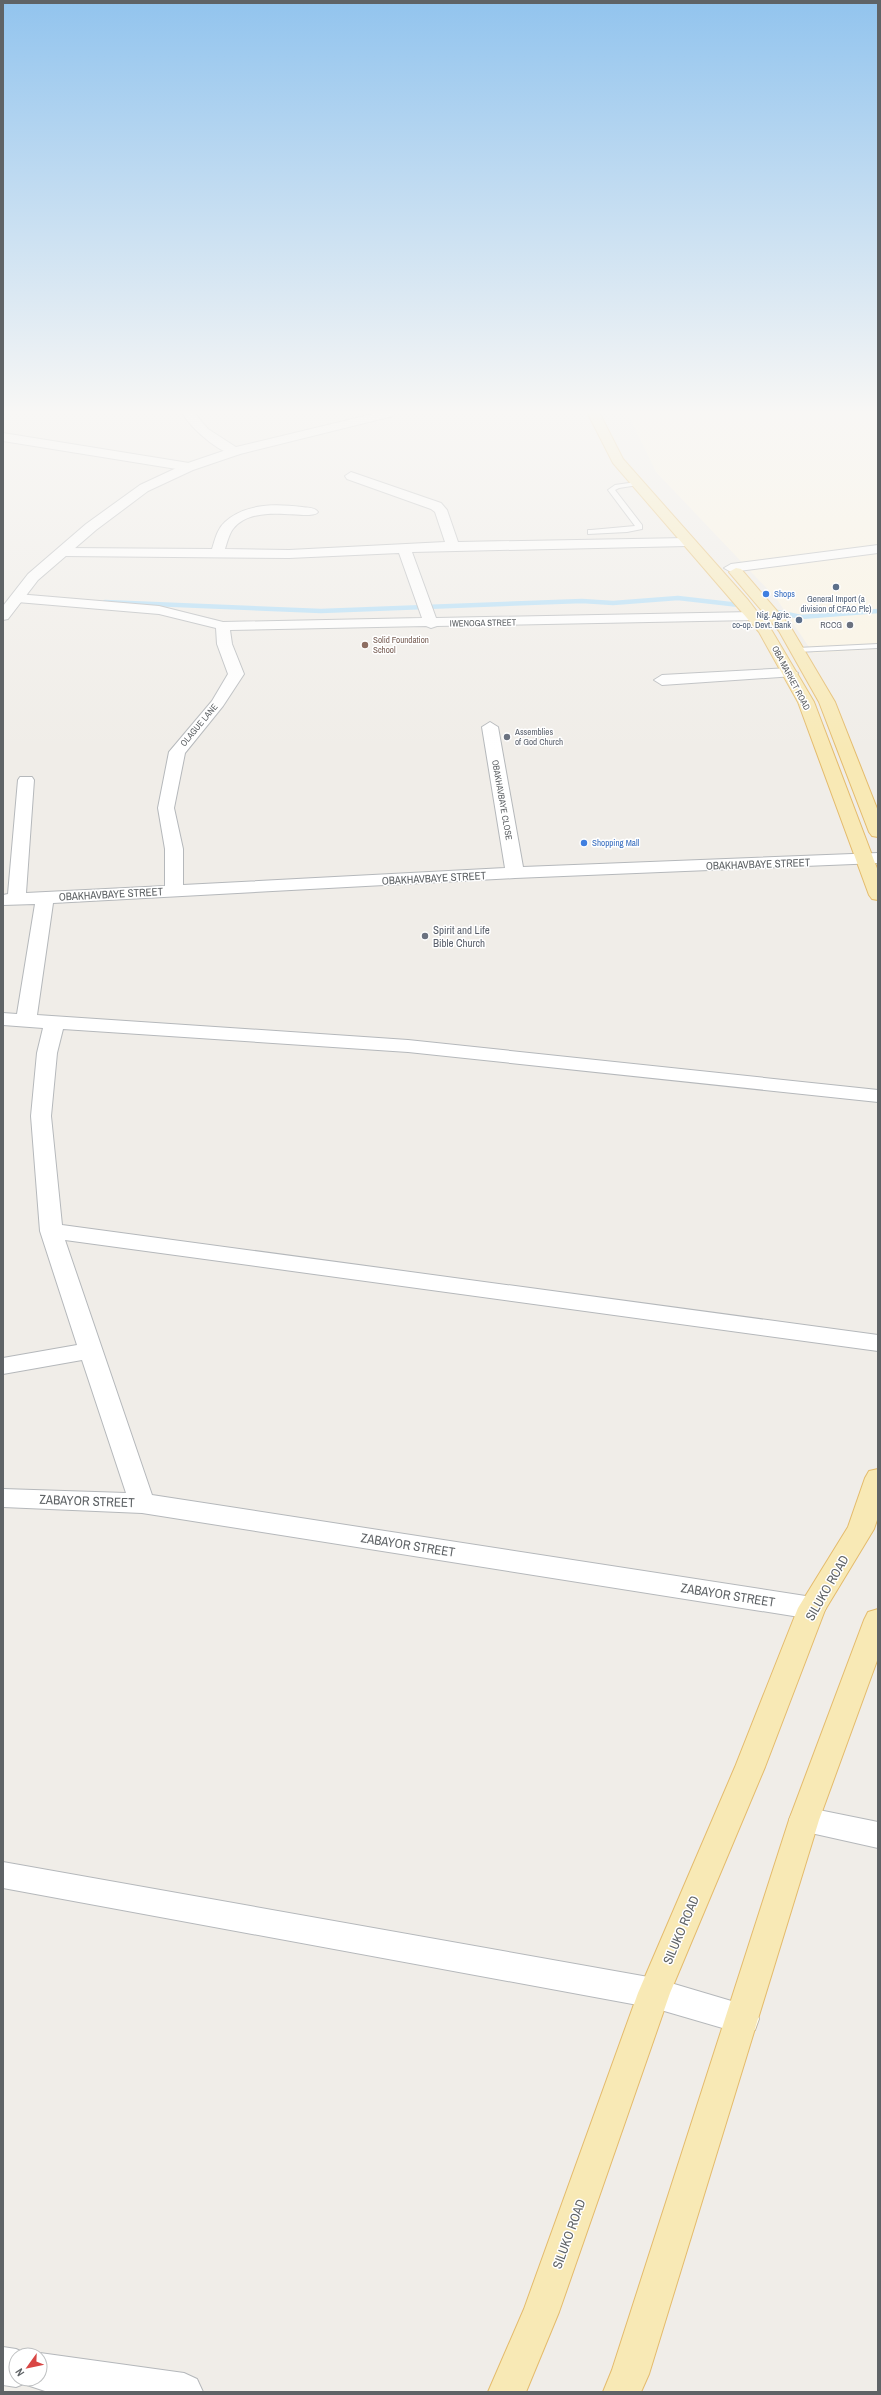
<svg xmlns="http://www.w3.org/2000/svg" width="881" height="2395" viewBox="0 0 881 2395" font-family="'Archivo Narrow',sans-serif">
  <rect width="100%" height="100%" fill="#f0ede8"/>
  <polygon fill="#fbf4e2" points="628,414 878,414 878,649 813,653 776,598 656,472"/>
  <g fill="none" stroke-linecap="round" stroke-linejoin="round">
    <g stroke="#b1ddf7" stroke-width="4.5">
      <polyline points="105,602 321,611 582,601 613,603 678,598 739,605"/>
      <polyline points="768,610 801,617 878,611"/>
    </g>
    <g stroke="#b5b8bb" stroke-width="2">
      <g id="service">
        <polygon points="636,482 639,484 638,485 619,488 615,490 642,525 642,529 627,532 588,534 588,530 591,530 635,526 608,490 615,485"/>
        <polygon points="878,644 878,648 797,652 793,650 797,648"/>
      </g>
    </g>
    <g stroke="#b5b8bb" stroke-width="2">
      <g id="minor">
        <path d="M183 414H195L208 429 242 451 240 454C223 458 191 428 183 414Z"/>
        <polygon points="3,433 189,463 195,467 189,471 3,441"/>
        <path d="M351 472 441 503 447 510 458 542 687 538 694 542 687 546 412 552 436 618 752 612 759 616 752 620 437 626 431 628 426 626 230 630 232 644 244 674 223 706 185 753 174 808 183 849V885L505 868 482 727 490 722 498 727 523 867 878 853V863L515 878 53 903 37 1015 408 1040 878 1090V1102L408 1052 63 1029 57 1053 51 1116 62 1225 878 1335V1351L65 1240 152 1495 812 1597 822 1601 826 1608 822 1615 812 1619 142 1513 3 1507V1489L126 1493 82 1360 3 1374V1358L77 1345 40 1231 31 1116 37 1053 43 1028 3 1025V1013L17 1014 35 904 3 905V895L8 894 18 780 20 777H32L34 780 26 893 165 886V849L158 808 169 752 212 701 228 674 217 644 216 628 159 614 17 602 10 598 17 594 159 606 223 622 422 618 399 553 289 558 63 556 56 552 63 548 212 549C215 540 217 529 225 522 246 503 276 504 302 507 307 508 315 507 318 512 312 522 254 501 233 529 229 534 227 543 225 549L289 550 445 542 435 512 431 509 347 479 345 476Z"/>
        <polygon points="878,545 878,553 731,572 724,568 731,564"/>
        <polygon points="790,668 798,673 795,676 662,685 654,680 662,675"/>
        <polygon points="804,1807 878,1822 878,1848 793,1829 789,1820 793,1811"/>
        <polygon points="3,1862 654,1978 755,2008 759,2019 755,2030 743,2034 654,2008 3,1888"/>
        <polygon points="3,2347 16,2349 29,2355 16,2355 16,2379 40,2379 40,2355 36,2355 40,2353 184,2373 197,2379 203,2392 48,2392 27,2385 26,2383 16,2387 3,2385"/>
      </g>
    </g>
    <g stroke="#b5b8bb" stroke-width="2">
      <polygon id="tertiary" points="373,414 395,414 393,416 240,454 193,470 148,491 96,530 38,580 8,619 3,620 3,606 28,574 86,524 140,485 185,464 232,448"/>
    </g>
    <g stroke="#e4bb6c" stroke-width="2">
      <g id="primary">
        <polygon points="588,414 600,414 623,459 748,600 772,631 814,702 878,871 878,900 872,899 869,895 798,702 759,632 613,463"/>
        <polygon points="736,568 741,569 790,626 835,702 878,811 878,837 872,836 869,832 819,702 779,631 729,572"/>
        <polygon points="878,1469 878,1517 874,1529 825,1610 765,1767 670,1993 559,2312 526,2392 488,2392 524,2309 638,1993 735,1767 798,1608 848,1527 865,1478 869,1471"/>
        <polygon points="878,1609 878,1658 819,1820 649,2374 641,2392 603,2392 612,2370 789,1820 864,1620 868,1612"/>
      </g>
    </g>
    <use href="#service" fill="#fff" fill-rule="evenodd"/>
    <use href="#minor" fill="#fff" fill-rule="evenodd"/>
    <use href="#tertiary" fill="#fff" fill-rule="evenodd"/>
    <use href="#primary" fill="#f8e9b5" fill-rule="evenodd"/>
  </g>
  <linearGradient id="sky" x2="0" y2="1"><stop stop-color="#92c4ee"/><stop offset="0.55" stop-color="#f8f7f5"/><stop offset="1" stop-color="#f8f7f5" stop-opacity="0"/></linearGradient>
  <rect width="881" height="750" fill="url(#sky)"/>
  <g fill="#5c6f8a" stroke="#fff" stroke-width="1.5">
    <circle cx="836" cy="587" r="4"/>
    <circle cx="799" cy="620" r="4"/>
  </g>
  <g fill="#3f7fe0" stroke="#fff" stroke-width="1.5">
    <circle cx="766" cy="594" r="4"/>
    <circle cx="584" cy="843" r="4"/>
  </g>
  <g fill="#6b7280" stroke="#fff" stroke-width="1.5">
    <circle cx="850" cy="625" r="4"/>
    <circle cx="507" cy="737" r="4"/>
    <circle cx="425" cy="936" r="4"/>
  </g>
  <circle fill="#8d6e63" stroke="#fff" stroke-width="1.5" cx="365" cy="645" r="4"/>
  <g text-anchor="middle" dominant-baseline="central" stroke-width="3" stroke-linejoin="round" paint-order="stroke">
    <g font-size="9" fill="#366cbe" stroke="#fff" text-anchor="start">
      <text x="774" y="594">Shops</text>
      <text x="592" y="843">Shopping Mall</text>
    </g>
    <g font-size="9" fill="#4e5e75" stroke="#fff">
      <text x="836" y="599">General Import (a<tspan x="836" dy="10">division of CFAO Plc)</tspan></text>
      <text x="791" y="615" text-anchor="end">Nig. Agric.<tspan x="791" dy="10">co-op. Devt. Bank</tspan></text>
    </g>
    <g font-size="9" fill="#5f6366" stroke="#fff">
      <text transform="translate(483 623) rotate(-1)">IWENOGA STREET</text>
      <text transform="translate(791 678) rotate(62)">OBA MARKET ROAD</text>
      <text transform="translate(199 725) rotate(-50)">OLAGUE LANE</text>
      <text transform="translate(502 800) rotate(80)">OBAKHAVBAYE CLOSE</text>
    </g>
    <g font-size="9" fill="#5b616d" stroke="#fff" text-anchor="end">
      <text x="842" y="625">RCCG</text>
      <text x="515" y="732" text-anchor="start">Assemblies<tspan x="515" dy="10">of God Church</tspan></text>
    </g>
    <g font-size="9" fill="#785e54" stroke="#fff" text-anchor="start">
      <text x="373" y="640">Solid Foundation<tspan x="373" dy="10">School</tspan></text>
    </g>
    <g font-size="11" fill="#5f6366" stroke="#fff">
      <text transform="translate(758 864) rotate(-2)">OBAKHAVBAYE STREET</text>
      <text transform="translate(434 878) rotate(-3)">OBAKHAVBAYE STREET</text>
      <text transform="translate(111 894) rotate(-3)">OBAKHAVBAYE STREET</text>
    </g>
    <g font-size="11" fill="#5b616d" stroke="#fff" text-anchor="start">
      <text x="433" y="930">Spirit and Life<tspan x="433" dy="13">Bible Church</tspan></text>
    </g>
    <g font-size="13" fill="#5f6366" stroke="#fff">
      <text transform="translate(87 1501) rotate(2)">ZABAYOR STREET</text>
      <text transform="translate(408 1545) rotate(9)">ZABAYOR STREET</text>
      <text transform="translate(827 1588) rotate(-60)">SILUKO ROAD</text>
      <text transform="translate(728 1595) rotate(9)">ZABAYOR STREET</text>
      <text transform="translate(681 1930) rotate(-67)">SILUKO ROAD</text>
      <text transform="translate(569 2234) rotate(-70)">SILUKO ROAD</text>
    </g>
  </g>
  <rect width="881" height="2395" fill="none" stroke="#5f6366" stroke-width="8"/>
  <g transform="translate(28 2367) rotate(237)"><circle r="19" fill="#ffffff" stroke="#bfc1c2"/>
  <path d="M0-3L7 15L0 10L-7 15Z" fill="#d94644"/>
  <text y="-6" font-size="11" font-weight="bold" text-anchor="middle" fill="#5f6366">N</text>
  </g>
</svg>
